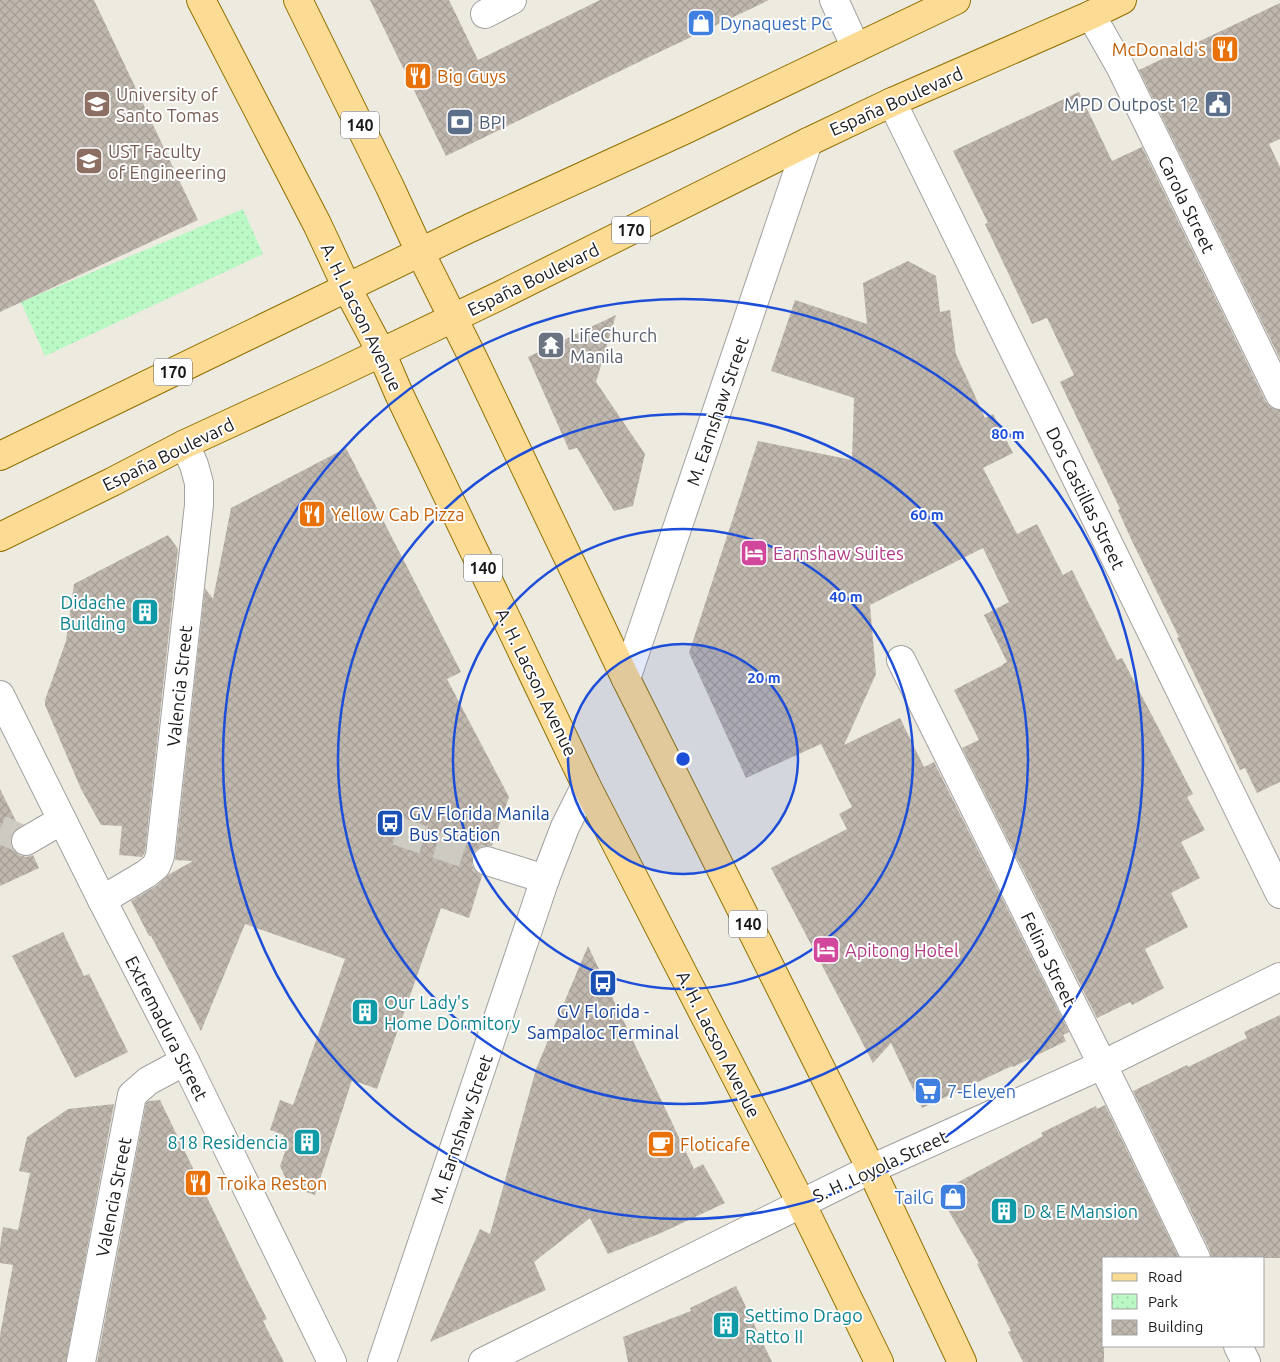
<svg xmlns="http://www.w3.org/2000/svg" width="1280" height="1362" viewBox="0 0 1280 1362" font-family="Ubuntu,sans-serif">
  <defs>
    <pattern id="park-dots" width="8" height="8" patternUnits="userSpaceOnUse" patternTransform="scale(1.25)"><rect width="8" height="8" fill="#baf9c6"/><path d="M2 2h.1M6 6h.1" fill="none" stroke="#9fd5aa" stroke-width="1.8" stroke-linecap="round"/></pattern>
    <pattern id="building-cross-hatch" width="8" height="8" patternUnits="userSpaceOnUse" patternTransform="scale(1.25)"><rect width="8" height="8" fill="#c0b8af"/><path d="M0 0l8 8M0 8l8-8" fill="none" stroke="#a49e96"/></pattern>
  </defs>
  <rect width="100%" height="100%" fill="#edeadf"/>
  <polygon fill="url(#park-dots)" points="243,209 263,254 45,356 21,302"/>
  <g fill="url(#building-cross-hatch)">
    <polygon points="0,0 94,0 198,220 0,312"/>
    <polygon points="370,0 449,0 478,60 600,0 769,0 649,57 446,156"/>
    <polygon points="1280,3 1280,139 1269,144 1280,167 1280,359 1139,70"/>
    <polygon points="1079,92 1112,161 1142,147 1266,402 1272,408 1280,410 1280,782 1257,793 1245,768 1240,770 1177,638 1179,637 1131,539 1118,510 1120,509 1060,382 1074,375 1047,318 1032,324 985,224 988,223 953,151"/>
    <polygon points="908,261 936,276 940,312 950,310 956,354 985,418 993,414 1013,453 983,468 1017,534 1037,524 1063,575 1072,570 1117,660 1122,658 1193,794 1187,797 1205,830 1181,842 1200,878 1171,893 1188,927 1145,949 1164,988 1132,1005 1130,1002 1097,1018 962,748 979,740 954,690 1003,665 1003,664 1007,662 984,615 1009,602 983,548 870,605 876,674 844,745 900,718 924,767 934,762 1069,1032 1063,1035 1066,1041 1013,1067 1012,1066 922,1108 891,1043 873,1063 771,868 847,829 839,814 852,807 821,744 746,778 689,653 758,441 852,460 854,398 771,371 795,300 867,324 863,283"/>
    <polygon points="616,315 596,382 645,454 633,506 614,511 577,448 569,450 528,357"/>
    <polygon points="346,448 461,672 447,679 509,797 492,846 483,846 476,850 472,856 472,865 476,872 482,876 469,918 441,908 377,1089 352,1080 315,1195 303,1191 291,1190 280,1166 286,1149 280,1148 284,1135 270,1130 280,1100 293,1105 345,959 245,924 201,1031 151,936 149,936 131,901 156,886 168,875 193,861 175,860 205,588 213,599 231,508"/>
    <polygon points="168,535 178,549 145,852 142,857 119,855 122,826 101,825 81,789 45,705 45,700 66,641 74,584"/>
    <polygon points="0,789 19,827 12,834 10,842 12,848 19,855 26,857 33,855 39,868 0,886"/>
    <polygon points="63,932 84,976 89,974 128,1052 75,1078 12,956"/>
    <polygon points="588,946 694,1169 703,1164 725,1203 661,1233 608,1254 590,1218 534,1262 546,1290 430,1342 480,1229 490,1234 536,1069"/>
    <polygon points="1280,1015 1280,1258 1211,1258 1210,1251 1133,1091 1187,1065 1188,1067 1247,1038 1244,1032"/>
    <polygon points="160,1100 246,1278 267,1319 263,1321 284,1362 97,1362 146,1103 149,1101"/>
    <polygon points="114,1104 66,1362 0,1362 0,1335 13,1265 0,1263 0,1247 3,1227 18,1230 30,1173 19,1171 27,1137 68,1109"/>
    <polygon points="1105,1105 1179,1258 1104,1258 1104,1362 1023,1362 1008,1332 1011,1331 977,1264 979,1263 941,1198 953,1185 1043,1136 1041,1133 1096,1106 1097,1109"/>
    <polygon points="736,1286 772,1362 628,1362 623,1337 691,1311 690,1308"/>
  </g>
  <g fill="none" stroke-linecap="round" stroke-linejoin="round">
    <g stroke="#cdcbc1" stroke-width="28" stroke-dasharray="28 14" stroke-linecap="butt">
      <polyline points="0,829 26,841"/>
      <polyline points="397,831 487,861"/>
    </g>
    <g stroke="#a1a1a1" stroke-width="30">
      <g id="minor">
        <polyline points="834,0 856,48"/>
        <polyline points="485,14 512,0"/>
        <polyline points="1091,15 1120,66 1280,395"/>
        <polyline points="892,102 1280,894"/>
        <polyline points="901,660 1119,1098 1196,1258"/>
        <polyline points="626,679 808,142"/>
        <polyline points="0,695 102,900 185,1061 332,1362"/>
        <polyline points="26,841 62,820"/>
        <polyline points="487,861 545,879"/>
        <polyline points="102,900 146,874 156,866 160,856 199,505 199,483 194,465 185,444"/>
        <polyline points="1238,1346 1246,1362"/>
        <polyline points="81,1362 132,1095 148,1081 185,1061"/>
        <polyline points="382,1362 545,879 565,827 586,785"/>
        <polyline points="483,1362 871,1169 1102,1065 1280,977"/>
      </g>
    </g>
    <g stroke="#917100" stroke-width="30">
      <g id="major">
        <polyline points="201,0 317,224 347,288 381,352 399,394 586,785 801,1203 879,1362"/>
        <polyline points="298,0 390,187 420,252 473,358 626,679 871,1169 962,1362"/>
        <polyline points="0,456 470,228 682,131 956,0"/>
        <polyline points="0,537 112,482 185,444 326,379 505,293 808,142 892,102 1091,15 1122,0"/>
      </g>
    </g>
    <use href="#minor" stroke="#fff" stroke-width="28"/>
    <use href="#major" stroke="#fcdb95" stroke-width="28"/>
  </g>
  <circle cx="683" cy="759" r="115" fill="#1d4ed8" fill-opacity=".12"/>
  <g fill="none" stroke="#1d4ed8" stroke-width="2.5">
    <circle cx="683" cy="759" r="115"/>
    <circle cx="683" cy="759" r="230"/>
    <circle cx="683" cy="759" r="345"/>
    <circle cx="683" cy="759" r="460"/>
  </g>
  <defs>
    <g id="shop-square" transform="scale(1.4375)"><rect x="-9" y="-9" width="18" height="18" rx="4" fill="#3f7fe0" stroke="#fff"/><path d="M-5-2.5h2.3a2.7 3.5 0 0 1 5.4 0H5L5.5 6h-11ZM-1.5-2.5h3a1.5 2.3 0 0 0-3 0Z" fill="#fff"/></g>
    <g id="restaurant-square" transform="scale(1.4375)"><rect x="-9" y="-9" width="18" height="18" rx="4" fill="#e8710a" stroke="#fff"/><path d="M-5-6h1v4h1v-4h1v4h1v-4h1v5L-1.5 .5V6h-2V.5L-5-1ZM5-6V6H3V1.5H1.5Q1.5-4 5-6Z" fill="#fff"/></g>
    <g id="university-square" transform="scale(1.4375)"><rect x="-9" y="-9" width="18" height="18" rx="4" fill="#8d6e63" stroke="#fff"/><path d="M0-5L7-2L0 1L-7-2ZM-4 1L0 2.5L4 1V4Q0 6-4 4Z" fill="#fff"/></g>
    <g id="civic-square" transform="scale(1.4375)"><rect x="-9" y="-9" width="18" height="18" rx="4" fill="#5c6f8a" stroke="#fff"/><path d="M-.6-6.5H3V-4.5H.6V-3L4-1V1h2V6H-6V1h2V-1L-.6-3ZM-1.2 2.5V6h2.4V2.5Z" fill="#fff"/></g>
    <g id="bank-square" transform="scale(1.4375)"><rect x="-9" y="-9" width="18" height="18" rx="4" fill="#5c6f8a" stroke="#fff"/><path d="M-6-4H6V4H-6ZM0-2.3a2.3 2.3 0 1 0 0 4.6a2.3 2.3 0 1 0 0-4.6Z" fill="#fff"/></g>
    <g id="temple-square" transform="scale(1.4375)"><rect x="-9" y="-9" width="18" height="18" rx="4" fill="#6b7280" stroke="#fff"/><path d="M0-6L5-2H3V0L6.5 2.5H4V6H1.5V3h-3V6H-4V2.5H-6.5L-3 0V-2H-5Z" fill="#fff"/></g>
    <g id="hotel-square" transform="scale(1.4375)"><rect x="-9" y="-9" width="18" height="18" rx="4" fill="#d1479c" stroke="#fff"/><path d="M-6-4.5h1.5V1H6V5H4.5V3h-9V5H-6ZM-4 0a1.8 1.8 0 1 1 3.6 0ZM.5 0V-2.5h3Q6-2.5 6 0Z" fill="#fff"/></g>
    <g id="building-square" transform="scale(1.4375)"><rect x="-9" y="-9" width="18" height="18" rx="4" fill="#0f9aa8" stroke="#fff"/><path d="M-4-6H4V6H1V3H-1V6H-4ZM-2.5-4.3h1.7v1.8h-1.7ZM.8-4.3h1.7v1.8H.8ZM-2.5-1h1.7V.8h-1.7ZM.8-1h1.7V.8H.8Z" fill="#fff"/></g>
    <g id="bus-square" transform="scale(1.4375)"><rect x="-9" y="-9" width="18" height="18" rx="4" fill="#1a4fb4" stroke="#fff"/><path d="M-5-6H5V4H4V6H2V4H-2V6H-4V4H-5ZM-3.5-4V0h7V-4ZM-3.5 1.2v1.5H-2V1.2ZM2 1.2v1.5H3.5V1.2Z" fill="#fff"/></g>
    <g id="supermarket-square" transform="scale(1.4375)"><rect x="-9" y="-9" width="18" height="18" rx="4" fill="#3f7fe0" stroke="#fff"/><path d="M-6-5.5h2.5l.6 2H6L4.5 2H-2.5L-4.4-4H-6ZM-1.5 3.2a1.3 1.3 0 1 0 .1 0ZM3 3.2a1.3 1.3 0 1 0 .1 0Z" fill="#fff"/></g>
    <g id="cafe-square" transform="scale(1.4375)"><rect x="-9" y="-9" width="18" height="18" rx="4" fill="#e8710a" stroke="#fff"/><path d="M-5.5-4.5H6V0H3Q3 3.5 0 3.5H-2.5Q-5.5 3.5-5.5 0ZM3-3.2v2h1.7v-2ZM-6 4.5H4V6H-6Z" fill="#fff"/></g>
  </defs>
  <g fill-rule="evenodd">
    <use href="#shop-square" x="701" y="23"/>
    <use href="#restaurant-square" x="1225" y="49"/>
    <use href="#restaurant-square" x="418" y="76"/>
    <use href="#university-square" x="97" y="104"/>
    <use href="#civic-square" x="1218" y="104"/>
    <use href="#bank-square" x="460" y="122"/>
    <use href="#university-square" x="89" y="161"/>
    <use href="#temple-square" x="551" y="345"/>
    <use href="#restaurant-square" x="312" y="514"/>
    <use href="#hotel-square" x="754" y="553"/>
    <use href="#building-square" x="145" y="612"/>
    <use href="#bus-square" x="390" y="823"/>
    <use href="#hotel-square" x="826" y="950"/>
    <use href="#bus-square" x="603" y="983"/>
    <use href="#building-square" x="365" y="1012"/>
    <use href="#supermarket-square" x="928" y="1091"/>
    <use href="#building-square" x="307" y="1142"/>
    <use href="#cafe-square" x="661" y="1144"/>
    <use href="#restaurant-square" x="198" y="1183"/>
    <use href="#shop-square" x="953" y="1197"/>
    <use href="#building-square" x="1004" y="1211"/>
    <use href="#building-square" x="726" y="1325"/>
  </g>
  <g text-anchor="middle" dominant-baseline="central" stroke-width="4" stroke-linejoin="round" paint-order="stroke">
    <g fill="#fff" stroke="#5f5f5f" stroke-width="1">
      <rect x="341" y="111.5" width="38" height="27" rx="4"/>
      <rect x="612" y="216.5" width="38" height="27" rx="4"/>
      <rect x="154" y="358.5" width="38" height="27" rx="4"/>
      <rect x="464" y="554.5" width="38" height="27" rx="4"/>
      <rect x="729" y="910.5" width="38" height="27" rx="4"/>
    </g>
    <g font-size="16" font-weight="bold" fill="#1a1a1a">
      <text x="360" y="125">140</text>
      <text x="631" y="230">170</text>
      <text x="173" y="372">170</text>
      <text x="483" y="568">140</text>
      <text x="748" y="924">140</text>
    </g>
    <g font-size="18" fill="#366cbe" stroke="#fff" text-anchor="start">
      <text x="720" y="23">Dynaquest PC</text>
      <text x="947" y="1091">7-Eleven</text>
      <text x="934" y="1197" text-anchor="end">TailG</text>
    </g>
    <g font-size="18" fill="#c56008" stroke="#fff" text-anchor="start">
      <text x="1206" y="49" text-anchor="end">McDonald's</text>
      <text x="437" y="76">Big Guys</text>
      <text x="331" y="514">Yellow Cab Pizza</text>
      <text x="680" y="1144">Floticafe</text>
      <text x="217" y="1183">Troika Reston</text>
    </g>
    <g font-size="18" fill="#785e54" stroke="#fff" text-anchor="start">
      <text x="116" y="94">University of<tspan x="116" dy="21">Santo Tomas</tspan></text>
      <text x="108" y="151">UST Faculty<tspan x="108" dy="21">of Engineering</tspan></text>
    </g>
    <g font-size="18" fill="#1a1a1a" stroke="#fff">
      <text transform="translate(896 101) rotate(-24)">España Boulevard</text>
      <text transform="translate(1187 204) rotate(64)">Carola Street</text>
      <text transform="translate(533 279) rotate(-26)">España Boulevard</text>
      <text transform="translate(362 317) rotate(64)">A. H. Lacson Avenue</text>
      <text transform="translate(717 411) rotate(-71)">M. Earnshaw Street</text>
      <text transform="translate(168 454) rotate(-26)">España Boulevard</text>
      <text transform="translate(1086 498) rotate(64)">Dos Castillas Street</text>
      <text transform="translate(537 682) rotate(64)">A. H. Lacson Avenue</text>
      <text transform="translate(179 686) rotate(-84)">Valencia Street</text>
      <text transform="translate(1049 959) rotate(64)">Felina Street</text>
      <text transform="translate(167 1028) rotate(63)">Extremadura Street</text>
      <text transform="translate(719 1044) rotate(63)">A. H. Lacson Avenue</text>
      <text transform="translate(461 1129) rotate(-71)">M. Earnshaw Street</text>
      <text transform="translate(880 1166) rotate(-25)">S. H. Loyola Street</text>
      <text transform="translate(113 1197) rotate(-79)">Valencia Street</text>
    </g>
    <g font-size="18" fill="#4e5e75" stroke="#fff" text-anchor="end">
      <text x="1199" y="104">MPD Outpost 12</text>
      <text x="479" y="122" text-anchor="start">BPI</text>
    </g>
    <g font-size="18" fill="#5b616d" stroke="#fff" text-anchor="start">
      <text x="570" y="335">LifeChurch<tspan x="570" dy="21">Manila</tspan></text>
    </g>
    <g font-size="18" fill="#b23c85" stroke="#fff" text-anchor="start">
      <text x="773" y="553">Earnshaw Suites</text>
      <text x="845" y="950">Apitong Hotel</text>
    </g>
    <g font-size="18" fill="#0d838f" stroke="#fff" text-anchor="start">
      <text x="126" y="602" text-anchor="end">Didache<tspan x="126" dy="21">Building</tspan></text>
      <text x="384" y="1002">Our Lady's<tspan x="384" dy="21">Home Dormitory</tspan></text>
      <text x="288" y="1142" text-anchor="end">818 Residencia</text>
      <text x="1023" y="1211">D &amp; E Mansion</text>
      <text x="745" y="1315">Settimo Drago<tspan x="745" dy="21">Ratto II</tspan></text>
    </g>
    <g font-size="18" fill="#164399" stroke="#fff" text-anchor="start">
      <text x="409" y="813">GV Florida Manila<tspan x="409" dy="21">Bus Station</tspan></text>
      <text x="603" y="1011" text-anchor="middle">GV Florida -<tspan x="603" dy="21">Sampaloc Terminal</tspan></text>
    </g>
  </g>
  <circle cx="683" cy="759" r="8" fill="#1d4ed8" stroke="#fff" stroke-width="2.5"/>
  <g font-size="15" text-anchor="middle" font-weight="bold" fill="#1d4ed8" stroke="#fff" stroke-width="4" stroke-linejoin="round" paint-order="stroke">
    <text x="1008" y="439">80 m</text>
    <text x="927" y="520">60 m</text>
    <text x="846" y="602">40 m</text>
    <text x="764" y="683">20 m</text>
  </g>
  <rect x="1102" y="1257" width="162" height="90" fill="#ffffff" stroke="#a3a3a3"/>
  <rect x="1112" y="1273" width="25" height="8" fill="#fcdb95" stroke="#a3a3a3"/>
  <text x="1148" y="1282" font-size="15" fill="#1a1a1a">Road</text>
  <rect x="1112" y="1294" width="25" height="15" fill="url(#park-dots)" stroke="#a3a3a3"/>
  <text x="1148" y="1307" font-size="15" fill="#1a1a1a">Park</text>
  <rect x="1112" y="1320" width="25" height="15" fill="url(#building-cross-hatch)" stroke="#a3a3a3"/>
  <text x="1148" y="1332" font-size="15" fill="#1a1a1a">Building</text>
</svg>
